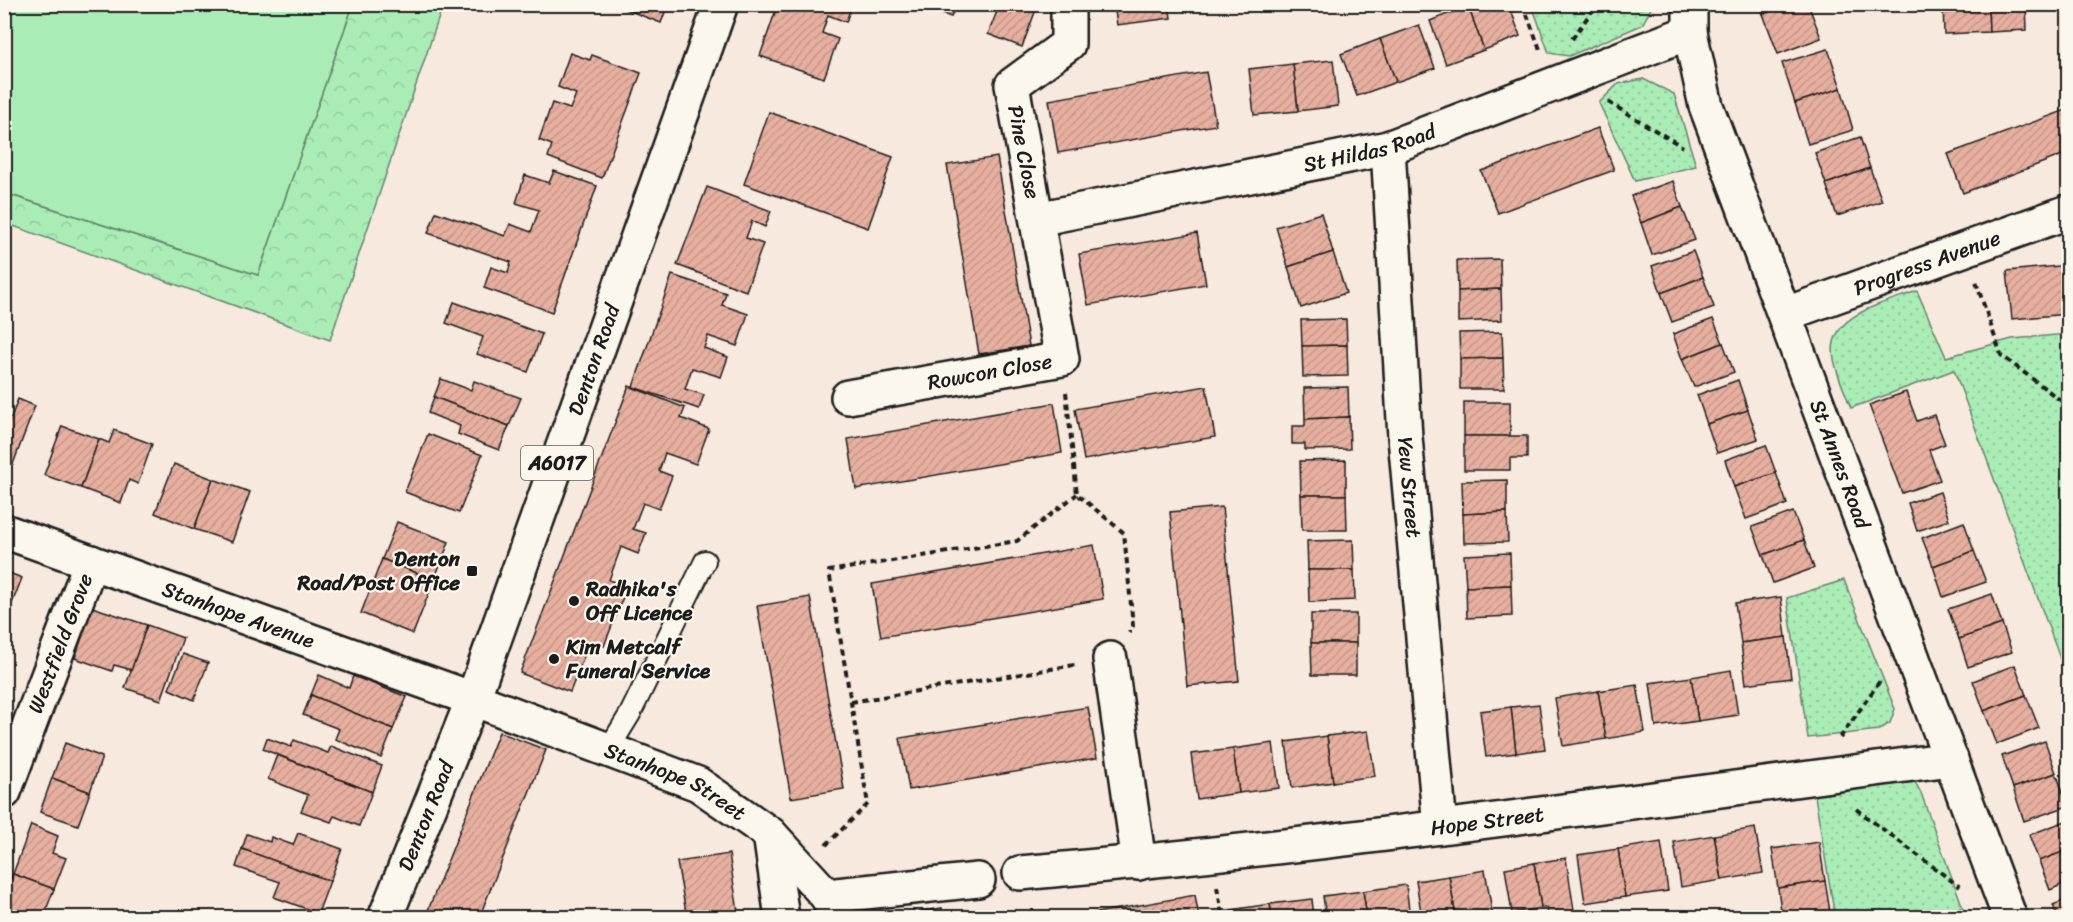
<svg xmlns="http://www.w3.org/2000/svg" width="2073" height="922" viewBox="0 0 2073 922" font-family="Sriracha,sans-serif">
  <defs>
    <pattern id="grass-dots" width="8" height="8" patternUnits="userSpaceOnUse" patternTransform="scale(1.5)"><rect width="8" height="8" fill="#aaecb6"/><path d="M2 2h.1M6 6h.1" fill="none" stroke="#92ca9c" stroke-width="1.8" stroke-linecap="round"/></pattern>
    <pattern id="park-crowns" width="20" height="18" patternUnits="userSpaceOnUse" patternTransform="scale(1.5)"><rect width="20" height="18" fill="#aaecb6"/><path d="M2 6a3 3 0 1 1 6 0M12 15a3 3 0 1 1 6 0" fill="none" stroke="#92ca9c"/></pattern>
    <pattern id="building-hatch" width="6" height="6" patternUnits="userSpaceOnUse" patternTransform="scale(1.5)"><rect width="6" height="6" fill="#e7af9f"/><path d="M-1 1l2-2M0 6l6-6M5 7l2-2" fill="none" stroke="#c69688"/></pattern>
  </defs>
  <rect width="100%" height="100%" fill="#f7e9dd"/>
  <filter id="ink" filterUnits="userSpaceOnUse"><feTurbulence type="fractalNoise" baseFrequency=".0167" numOctaves="2"/><feDisplacementMap in="SourceGraphic" scale="12" xChannelSelector="R" yChannelSelector="G"/><feConvolveMatrix kernelMatrix="1 2 1 2 8 2 1 2 1" color-interpolation-filters="sRGB"/></filter>
  <g filter="url(#ink)">
    <g fill="url(#grass-dots)" stroke="#638469" stroke-width="1.5">
      <polygon points="1532,5 1532,4 1653,5 1642,25 1569,56 1549,53"/>
      <polygon points="1643,79 1674,94 1696,166 1635,181 1599,103 1618,84"/>
      <path d="M1917 291 1946 357 2012 339 2068 334V680L1954 370 1851 408C1845 392 1837 375 1834 359 1825 314 1886 303 1917 291Z"/>
      <polygon points="1844,580 1895,709 1890,723 1879,730 1808,738 1787,598"/>
      <polygon points="1905,776 1915,782 1921,793 1963,908 1835,917 1814,790"/>
    </g>
    <polygon fill="url(#park-crowns)" stroke="#638469" stroke-width="1.5" points="353,5 443,5 330,340 5,223 4,193 258,275"/>
    <polygon fill="#aaecb6" stroke="#638469" stroke-width="1.5" points="5,4 353,5 258,275 5,193"/>
    <g fill="url(#building-hatch)" stroke="#1c1c1c" stroke-width="1.5">
      <polygon points="612,4 668,4 661,23"/>
      <polygon points="778,4 852,4 846,22 828,15 822,33 838,39 824,78 760,56"/>
      <polygon points="915,4 956,4 951,17"/>
      <polygon points="1000,4 1038,4 1022,47 988,34"/>
      <polygon points="1114,4 1169,4 1171,18 1117,25"/>
      <polygon points="1472,4 1509,4 1520,36 1484,50 1468,6"/>
      <polygon points="1760,4 1792,4 1763,14"/>
      <polygon points="1792,4 1808,4 1821,38 1778,54 1763,14"/>
      <polygon points="1943,4 1988,4 1989,32 1944,34"/>
      <polygon points="1988,4 2026,4 2027,30 1989,32"/>
      <polygon points="1468,6 1484,50 1446,64 1430,21"/>
      <polygon points="1419,25 1435,68 1396,82 1380,39"/>
      <polygon points="1380,39 1396,82 1357,96 1341,54"/>
      <polygon points="1828,49 1841,88 1795,103 1782,63"/>
      <polygon points="570,53 590,60 592,55 641,73 602,178 548,157 552,145 539,140 552,103 570,109 576,94 558,87"/>
      <polygon points="1333,60 1338,106 1298,111 1293,64"/>
      <polygon points="1293,64 1298,111 1254,115 1249,69"/>
      <polygon points="1206,72 1216,125 1058,153 1049,100"/>
      <polygon points="1841,88 1853,130 1808,144 1795,103"/>
      <polygon points="2066,110 2068,153 1963,193 1948,154"/>
      <polygon points="769,112 893,157 868,228 744,184"/>
      <polygon points="1598,128 1614,170 1498,213 1481,171"/>
      <polygon points="1860,137 1870,168 1826,184 1815,153"/>
      <polygon points="997,157 1029,346 979,354 947,165"/>
      <polygon points="1870,168 1882,201 1837,216 1826,184"/>
      <polygon points="554,171 597,186 552,312 484,288 491,267 508,273 511,262 428,233 436,212 505,236 510,224 531,232 539,210 516,203 525,175 549,183"/>
      <polygon points="1673,181 1682,207 1641,223 1631,196"/>
      <polygon points="707,187 771,211 765,227 752,221 746,238 763,244 746,291 677,265"/>
      <polygon points="1682,207 1695,240 1652,255 1641,223"/>
      <polygon points="1321,213 1333,252 1288,267 1276,227"/>
      <polygon points="1197,233 1206,284 1088,305 1079,254"/>
      <polygon points="1693,251 1703,277 1661,293 1652,266"/>
      <polygon points="1333,252 1346,293 1301,308 1288,267"/>
      <polygon points="1500,259 1501,289 1458,291 1457,260"/>
      <polygon points="2068,265 2068,314 2012,319 2007,271"/>
      <polygon points="672,275 726,293 722,305 748,314 737,346 708,336 704,348 728,357 721,377 692,368 685,389 704,395 699,409 633,387"/>
      <polygon points="1703,277 1714,307 1672,322 1661,293"/>
      <polygon points="1501,289 1502,320 1458,322 1458,291"/>
      <polygon points="454,302 542,334 528,372 477,354 483,337 446,323"/>
      <polygon points="1346,319 1347,345 1302,346 1301,320"/>
      <polygon points="1713,319 1723,343 1682,359 1673,334"/>
      <polygon points="1502,332 1503,358 1460,359 1459,333"/>
      <polygon points="1723,343 1734,372 1694,387 1682,359"/>
      <polygon points="1347,345 1348,376 1303,377 1302,346"/>
      <polygon points="1503,358 1504,389 1460,389 1460,359"/>
      <polygon points="441,379 471,390 474,381 521,398 509,426 434,397"/>
      <polygon points="1738,380 1748,410 1707,424 1697,395"/>
      <polygon points="629,386 685,408 681,418 709,429 696,464 665,453 659,471 672,476 659,509 643,503 633,529 646,533 638,554 621,547 609,580 627,587 604,646 590,641 570,692 520,673"/>
      <polygon points="1206,386 1215,437 1084,460 1075,409"/>
      <polygon points="1348,387 1349,417 1305,419 1304,388"/>
      <polygon points="1906,392 1917,421 1934,415 1945,444 1929,450 1940,480 1902,493 1869,405"/>
      <polygon points="434,397 509,426 499,450 458,434 460,426 428,413"/>
      <polygon points="18,399 35,406 13,464 4,461 4,416 11,418"/>
      <rect x="1464" y="402" width="46" height="34"/>
      <polygon points="1054,403 1062,453 856,489 848,439"/>
      <polygon points="1748,410 1758,439 1717,453 1707,424"/>
      <polygon points="1349,417 1350,449 1305,450 1305,444 1292,444 1292,426 1305,426 1305,419"/>
      <polygon points="62,426 99,439 81,488 44,475"/>
      <polygon points="114,430 152,444 138,484 129,480 121,503 81,488 99,439 109,443"/>
      <polygon points="428,434 482,455 459,513 405,492"/>
      <polygon points="1464,436 1527,436 1527,458 1510,458 1510,470 1464,470"/>
      <polygon points="1766,445 1776,473 1734,487 1725,460"/>
      <polygon points="1346,460 1346,495 1301,495 1300,461"/>
      <polygon points="174,464 213,479 194,529 155,513"/>
      <polygon points="1776,473 1787,504 1746,519 1734,487"/>
      <polygon points="213,479 250,492 232,542 194,529"/>
      <polygon points="1507,480 1507,512 1463,514 1462,481"/>
      <polygon points="1940,492 1949,520 1917,531 1908,503"/>
      <polygon points="1301,495 1346,495 1347,530 1302,530"/>
      <polygon points="1222,507 1239,681 1187,686 1170,512"/>
      <polygon points="1507,512 1508,542 1464,543 1463,514"/>
      <polygon points="1793,512 1804,540 1763,555 1752,527"/>
      <polygon points="397,522 449,542 434,580 382,559"/>
      <polygon points="1964,522 1974,551 1933,566 1922,538"/>
      <polygon points="1353,540 1354,570 1308,570 1307,541"/>
      <polygon points="1804,540 1814,568 1773,583 1763,555"/>
      <polygon points="1094,545 1103,599 881,637 872,584"/>
      <polygon points="1974,551 1986,582 1943,597 1933,566"/>
      <polygon points="1510,553 1511,585 1466,587 1464,555"/>
      <polygon points="382,559 434,580 413,634 361,613"/>
      <polygon points="1308,570 1354,570 1355,600 1309,602"/>
      <polygon points="4,571 22,578 4,624"/>
      <polygon points="1511,585 1512,616 1467,618 1466,587"/>
      <polygon points="1992,594 2002,624 1959,639 1948,609"/>
      <polygon points="810,597 844,789 791,798 757,606"/>
      <polygon points="1781,597 1786,637 1741,643 1735,603"/>
      <polygon points="92,607 147,625 132,670 114,665 112,671 75,658"/>
      <rect x="1311" y="614" width="45" height="29"/>
      <polygon points="2002,624 2012,652 1968,667 1959,639"/>
      <polygon points="147,625 183,638 161,700 125,688"/>
      <polygon points="1786,637 1791,678 1746,684 1741,643"/>
      <polygon points="1311,643 1356,643 1356,675 1312,675"/>
      <polygon points="183,654 208,663 194,700 169,689"/>
      <polygon points="2015,665 2026,695 1984,711 1973,681"/>
      <polygon points="1731,670 1738,715 1698,721 1691,677"/>
      <polygon points="319,675 349,688 353,676 407,697 393,729 311,695"/>
      <polygon points="1691,677 1698,721 1656,727 1650,683"/>
      <polygon points="1637,685 1645,732 1606,739 1598,691"/>
      <polygon points="1598,691 1606,739 1563,746 1555,698"/>
      <polygon points="311,695 393,729 381,758 335,739 339,729 303,715"/>
      <polygon points="2026,695 2039,728 1997,744 1984,711"/>
      <polygon points="1539,704 1545,749 1516,753 1511,707"/>
      <polygon points="1088,707 1097,758 909,790 900,738"/>
      <polygon points="1511,707 1516,753 1486,757 1480,711"/>
      <polygon points="1368,731 1375,776 1333,782 1327,736"/>
      <polygon points="499,732 546,750 479,918 425,918"/>
      <polygon points="1327,736 1333,782 1292,788 1286,742"/>
      <polygon points="267,738 291,747 294,740 328,753 331,746 382,766 372,792 263,749"/>
      <polygon points="2045,741 2056,773 2013,788 2002,756"/>
      <polygon points="65,743 102,757 90,792 52,778"/>
      <polygon points="1273,743 1279,788 1239,793 1233,749"/>
      <polygon points="1233,749 1239,793 1197,799 1191,754"/>
      <polygon points="277,755 372,792 359,826 334,816 331,822 301,811 308,795 268,779"/>
      <polygon points="2056,773 2068,806 2024,821 2013,788"/>
      <polygon points="52,778 90,792 78,825 40,812"/>
      <polygon points="2068,820 2068,850 2039,861 2029,835"/>
      <polygon points="31,825 58,836 52,853 66,858 54,889 13,874"/>
      <polygon points="1755,828 1763,873 1722,880 1714,835"/>
      <polygon points="298,833 342,849 330,881 242,849 247,834 270,842 271,837 293,845"/>
      <polygon points="1714,835 1722,880 1681,887 1674,842"/>
      <polygon points="1661,842 1668,891 1625,897 1618,849"/>
      <polygon points="1819,842 1825,881 1778,888 1772,849"/>
      <polygon points="242,849 330,881 318,913 274,897 280,882 236,867"/>
      <polygon points="1618,849 1625,897 1585,903 1578,855"/>
      <polygon points="2068,850 2068,882 2050,890 2039,861"/>
      <polygon points="729,854 739,918 687,918 677,862"/>
      <polygon points="1566,858 1575,917 1548,918 1547,908 1541,908 1534,863"/>
      <polygon points="1534,863 1541,908 1512,913 1505,868"/>
      <polygon points="1485,870 1493,917 1456,918 1449,876"/>
      <polygon points="13,874 54,889 43,918 4,916 4,894"/>
      <polygon points="1449,876 1456,918 1422,918 1416,881"/>
      <polygon points="1825,881 1831,918 1782,918 1778,888"/>
      <polygon points="1406,885 1410,918 1367,918 1363,891"/>
      <polygon points="1363,891 1367,918 1326,918 1323,896"/>
      <polygon points="1195,895 1199,918 1068,918"/>
      <polygon points="1312,899 1314,918 1272,918 1270,904"/>
      <polygon points="2068,899 2068,918 2058,918 2053,905"/>
      <polygon points="1270,904 1272,918 1232,918 1231,910"/>
      <polygon points="942,908 943,918 890,918 890,917"/>
    </g>
    <g fill="none" stroke-linecap="round" stroke-linejoin="round">
      <g stroke="#1c1c1c" stroke-width="24">
        <polyline id="lane" points="608,750 630,714 705,561"/>
      </g>
      <g stroke="#1c1c1c" stroke-width="38">
        <g id="street">
          <path id="s1" d="M1690 4V32L1706 106 2010 918"/>
          <path id="s2" d="M1388 148 1405 437 1440 827"/>
          <path id="s3" d="M1037 219 1388 148 1690 32"/>
          <path id="s4" d="M1786 314 2068 212"/>
          <path id="s5" d="M848 397 1062 359 1012 85 1068 44V4"/>
          <path id="s6" d="M4 531 473 699 698 784 770 834 827 896 838 918"/>
          <polyline points="1110,659 1139,863"/>
          <path id="s7" d="M4 792 91 562"/>
          <polyline points="770,834 782,918"/>
          <path id="s8" d="M1020 873C1332 846 1641 800 1951 759"/>
          <polyline points="827,896 978,880"/>
        </g>
      </g>
      <g stroke="#1c1c1c" stroke-width="38">
        <g id="highway">
          <path id="s9" d="M385 918 473 699 721 4"/>
        </g>
      </g>
      <g stroke="#1c1c1c" stroke-width="4" stroke-dasharray="6 4.5" stroke-linecap="butt">
        <polyline points="1523,4 1541,52"/>
        <polyline points="1572,39 1597,4"/>
        <polyline points="1608,102 1683,147"/>
        <polyline points="1976,282 2001,355 2068,406"/>
        <polyline points="1066,392 1077,494 1124,533 1133,626 1129,633"/>
        <polyline points="851,702 1075,665"/>
        <polyline points="1840,738 1882,678"/>
        <polyline points="1856,809 1960,887"/>
        <polyline points="826,845 868,804 829,571 1017,541 1077,494"/>
        <polyline points="1217,887 1223,918"/>
      </g>
      <use href="#lane" stroke="#fbf7ec" stroke-width="20"/>
      <use href="#street" stroke="#fbf7ec" stroke-width="33"/>
      <use href="#highway" stroke="#fbf7ec" stroke-width="33"/>
    </g>
  </g>
  <g fill="#1c1c1c" stroke="#fbf7ec" stroke-width="2">
    <rect x="466" y="565" width="12" height="12" rx="3"/>
    <circle cx="574" cy="601" r="6"/>
    <circle cx="554" cy="659" r="6"/>
  </g>
  <g text-anchor="middle" dominant-baseline="central" stroke-width="4.5" stroke-linejoin="round" paint-order="stroke">
    <rect fill="#fbf7ec" stroke="#5f5e5a" stroke-width="1.5" x="521" y="446" width="72" height="34" rx="4.5"/>
    <g font-size="20" font-weight="bold" fill="#1c1c1c">
      <text x="557" y="463">A6017</text>
    </g>
    <g font-size="21" fill="#1c1c1c" stroke="#fbf7ec">
      <text stroke="none"><textPath href="#s3" startOffset="340">St Hildas Road</textPath></text>
      <text transform="translate(1024 152) rotate(79)">Pine Close</text>
      <text stroke="none"><textPath href="#s4" startOffset="150">Progress Avenue</textPath></text>
      <text stroke="none"><textPath href="#s9" startOffset="596">Denton Road</textPath></text>
      <text stroke="none"><textPath href="#s5" startOffset="144">Rowcon Close</textPath></text>
      <text stroke="none"><textPath href="#s1" startOffset="486">St Annes Road</textPath></text>
      <text stroke="none"><textPath href="#s2" startOffset="340">Yew Street</textPath></text>
      <text stroke="none"><textPath href="#s6" startOffset="249">Stanhope Avenue</textPath></text>
      <text stroke="none"><textPath href="#s7" startOffset="159">Westfield Grove</textPath></text>
      <text stroke="none"><textPath href="#s6" startOffset="717">Stanhope Street</textPath></text>
      <text stroke="none"><textPath href="#s9" startOffset="110">Denton Road</textPath></text>
      <text stroke="none"><textPath href="#s8" startOffset="470">Hope Street</textPath></text>
    </g>
    <g font-size="21" font-weight="bold" fill="#1c1c1c" stroke="#fbf7ec" text-anchor="start">
      <text x="460" y="559" text-anchor="end">Denton<tspan x="460" dy="24">Road/Post Office</tspan></text>
      <text x="586" y="589">Radhika's<tspan x="586" dy="24">Off Licence</tspan></text>
      <text x="566" y="647">Kim Metcalf<tspan x="566" dy="24">Funeral Service</tspan></text>
    </g>
  </g>
  <rect width="2073" height="922" fill="none" stroke="#fbf7ec" stroke-width="24"/>
  <rect x="12" y="12" width="2049" height="898" fill="none" stroke="#1c1c1c" stroke-width="2" filter="url(#ink)"/>
</svg>
